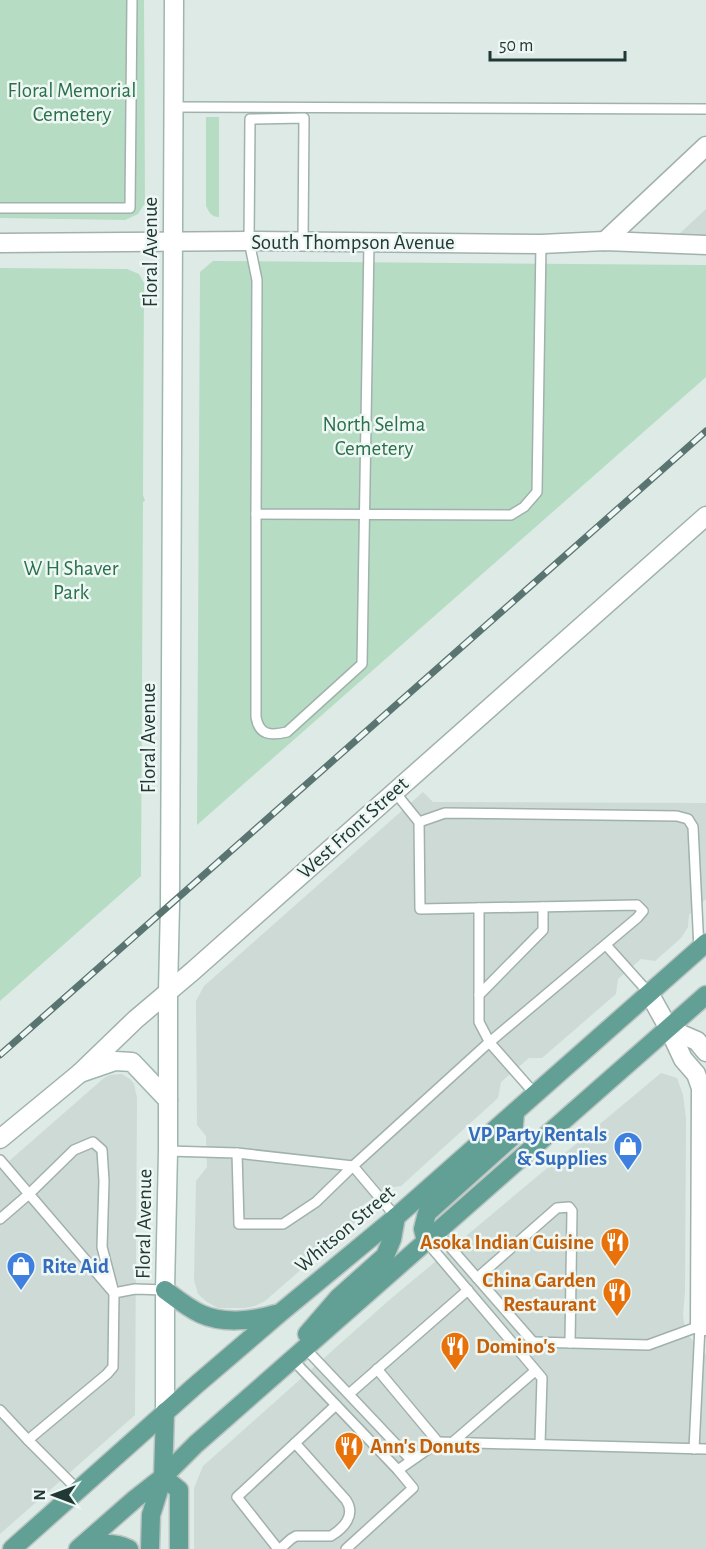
<svg xmlns="http://www.w3.org/2000/svg" width="706" height="1549" viewBox="0 0 706 1549" font-family="'Alegreya Sans',sans-serif">
  <rect width="100%" height="100%" fill="#deeae6"/>
  <g fill="#cddad5">
    <polygon points="706,209 706,236 677,236"/>
    <polygon points="423,792 433,802 706,803 706,899 689,915 688,927 681,938 655,961 641,959 618,979 616,994 542,1058 529,1058 501,1082 498,1098 401,1186 388,1188 359,1208 358,1220 265,1301 255,1306 245,1308 218,1308 207,1302 198,1294 194,1280 196,1181 207,1167 206,1136 197,1125 196,1001 204,986"/>
    <polygon points="661,1073 677,1078 683,1095 686,1119 685,1292 683,1314 684,1323 689,1336 703,1353 706,1354 706,1549 194,1549 194,1488 203,1466 387,1302"/>
    <polygon points="122,1074 130,1079 134,1084 137,1098 135,1415 0,1534 0,1169 104,1078 110,1075"/>
  </g>
  <g fill="#b7dcc4">
    <polygon points="0,0 144,0 145,203 138,214 125,220 0,218"/>
    <path d="M206 117H219V217C211 217 209 212 206 206Z"/>
    <polygon points="213,261 706,265 706,377 197,825 200,272"/>
    <polygon points="0,268 127,269 139,274 144,283 143,495 145,501 143,502 141,876 0,1001"/>
  </g>
  <g fill="none" stroke-linecap="round" stroke-linejoin="round">
    <g stroke="#a1b1ad" stroke-width="12">
      <g id="lane">
        <polyline points="174,107 706,109"/>
        <polyline points="0,208 130,208 132,0"/>
        <polyline points="303,241 304,118 250,119 249,241 257,280 256,514 511,515 524,507 537,492 541,244"/>
        <path d="M256 514V717C259 735 270 736 287 732L362 664 369 242"/>
        <polyline points="419,822 445,813 677,816 688,819 693,827 699,949"/>
        <polyline points="479,908 479,995"/>
        <polyline points="606,945 649,993"/>
        <polyline points="535,1094 490,1043 479,1022 479,995 543,930 543,907"/>
        <polyline points="168,1151 237,1153 353,1166 396,1217"/>
        <polyline points="237,1153 239,1224 283,1224 316,1202 353,1166 485,1046 637,918 643,911 637,905 420,909 419,822 394,791"/>
        <polyline points="0,1160 29,1194 74,1150 93,1142 102,1150 104,1181 102,1247 114,1293 113,1367 107,1374 28,1440 78,1490"/>
        <polyline points="0,1219 29,1194 114,1293 135,1289 165,1290"/>
        <polyline points="437,1232 533,1342"/>
        <polyline points="426,1241 521,1353"/>
        <polyline points="477,1278 557,1208 569,1207 572,1211 570,1343"/>
        <polyline points="305,1348 411,1460"/>
        <polyline points="292,1359 398,1470 413,1488 346,1549"/>
        <polyline points="377,1369 438,1442"/>
        <polyline points="349,1394 468,1290"/>
        <polyline points="0,1410 28,1440"/>
        <polyline points="453,1442 535,1371"/>
        <polyline points="540,1444 542,1378 521,1353 533,1342 648,1345 700,1326 694,1449"/>
        <polyline points="398,1470 438,1442 706,1449"/>
        <polyline points="278,1549 237,1497 336,1405"/>
        <path d="M280 1549 291 1539 296 1536H331C344 1528 356 1515 346 1500L295 1443"/>
      </g>
    </g>
    <g stroke="#a1b1ad" stroke-width="21">
      <g id="street">
        <polyline points="605,241 706,146"/>
        <polyline points="0,243 249,241 541,244 605,241 706,245"/>
        <polyline points="649,993 669,1029 683,1059 696,1074 701,1088 700,1326 706,1326"/>
        <polyline points="669,1029 697,1041 706,1052"/>
        <polyline points="0,1139 80,1073 136,1019 194,970 706,516"/>
      </g>
    </g>
    <g stroke="#9eb6af" stroke-width="21">
      <g id="secondary">
        <polyline points="80,1073 115,1061 132,1062 168,1100"/>
        <polyline points="165,1412 165,1290 168,1151 168,991 170,905 174,0"/>
      </g>
    </g>
    <g stroke="#bcc4c2" stroke-width="21">
      <g id="primary">
        <polyline points="426,1241 423,1229 427,1213 513,1136 515,1112"/>
        <path d="M165 1290C177 1299 188 1308 201 1314 223 1324 252 1321 275 1314"/>
        <polyline points="307,1334 338,1298 385,1256 392,1239 396,1217"/>
        <polyline points="163,1477 179,1490 179,1549"/>
        <path d="M81 1548C97 1543 113 1541 129 1549"/>
        <polyline points="12,1549 196,1385 280,1313 396,1217 706,943"/>
        <polyline points="78,1549 135,1499 163,1477 196,1444 706,995"/>
        <polyline points="150,1549 151,1515 163,1477 165,1412"/>
      </g>
    </g>
    <use href="#lane" stroke="#fff" stroke-width="9"/>
    <use href="#street" stroke="#fff" stroke-width="18"/>
    <use href="#secondary" stroke="#fff" stroke-width="18"/>
    <use href="#primary" stroke="#62a096" stroke-width="18"/>
    <g stroke="#5a7571" stroke-width="7">
      <polyline id="rail" points="0,1055 706,431"/>
    </g>
    <use href="#rail" stroke="#eef7f3" stroke-width="4.5" stroke-dasharray="14" stroke-linecap="butt"/>
  </g>
  <defs>
    <g id="shop-pin" transform="scale(1.5)"><path d="M0 17L-7.5 6A9.5 9.5 0 1 1 7.5 6Z" fill="#3f7fe0" stroke="#eef7f3"/><path d="M-5-2.5h2.3a2.7 3.5 0 0 1 5.4 0H5L5.5 6h-11ZM-1.5-2.5h3a1.5 2.3 0 0 0-3 0Z" fill="#fff"/></g>
    <g id="restaurant-pin" transform="scale(1.5)"><path d="M0 17L-7.5 6A9.5 9.5 0 1 1 7.5 6Z" fill="#e8710a" stroke="#eef7f3"/><path d="M-5-6h1v4h1v-4h1v4h1v-4h1v5L-1.5 .5V6h-2V.5L-5-1ZM5-6V6H3V1.5H1.5Q1.5-4 5-6Z" fill="#fff"/></g>
  </defs>
  <g fill-rule="evenodd">
    <use href="#shop-pin" x="628" y="1146"/>
    <use href="#restaurant-pin" x="615" y="1242"/>
    <use href="#shop-pin" x="21" y="1266"/>
    <use href="#restaurant-pin" x="617" y="1292"/>
    <use href="#restaurant-pin" x="455" y="1346"/>
    <use href="#restaurant-pin" x="349" y="1446"/>
  </g>
  <g text-anchor="middle" dominant-baseline="central" stroke-width="5" stroke-linejoin="round" paint-order="stroke">
    <g font-size="21" fill="#2a704c" stroke="#eef7f3">
      <text x="72" y="90">Floral Memorial<tspan x="72" dy="24">Cemetery</tspan></text>
      <text x="374" y="424">North Selma<tspan x="374" dy="24">Cemetery</tspan></text>
      <text x="71" y="568">W H Shaver<tspan x="71" dy="24">Park</tspan></text>
    </g>
    <g font-size="21" fill="#203935" stroke="#eef7f3">
      <text x="353" y="242">South Thompson Avenue</text>
      <text transform="translate(150 252) rotate(-90)">Floral Avenue</text>
      <text transform="translate(148 738) rotate(-90)">Floral Avenue</text>
      <text transform="translate(353 828) rotate(-42)">West Front Street</text>
      <text transform="translate(144 1224) rotate(-89)">Floral Avenue</text>
      <text transform="translate(345 1229) rotate(-40)">Whitson Street</text>
    </g>
    <g font-size="21" font-weight="bold" fill="#366cbe" stroke="#eef7f3" text-anchor="end">
      <text x="607" y="1134">VP Party Rentals<tspan x="607" dy="24">&amp; Supplies</tspan></text>
      <text x="42" y="1266" text-anchor="start">Rite Aid</text>
    </g>
    <g font-size="21" font-weight="bold" fill="#c56008" stroke="#eef7f3" text-anchor="end">
      <text x="594" y="1242">Asoka Indian Cuisine</text>
      <text x="596" y="1280">China Garden<tspan x="596" dy="24">Restaurant</tspan></text>
      <text x="476" y="1346" text-anchor="start">Domino's</text>
      <text x="370" y="1446" text-anchor="start">Ann's Donuts</text>
    </g>
  </g>
  <g transform="translate(54 1495) rotate(270)" stroke="#eef7f3" stroke-width="4.5" paint-order="stroke">
  <path d="M0-4.5L10 22L0 15L-10 22Z" fill="#203935"/>
  <text y="-9" font-size="16" font-weight="bold" text-anchor="middle" fill="#203935">N</text>
  </g>
  <path d="M490 51v9h135v-9" fill="none" stroke="#203935" stroke-width="3"/>
  <text x="499" y="51" font-size="18" fill="#203935" stroke="#eef7f3" stroke-width="4.5" paint-order="stroke">50 m</text>
</svg>
